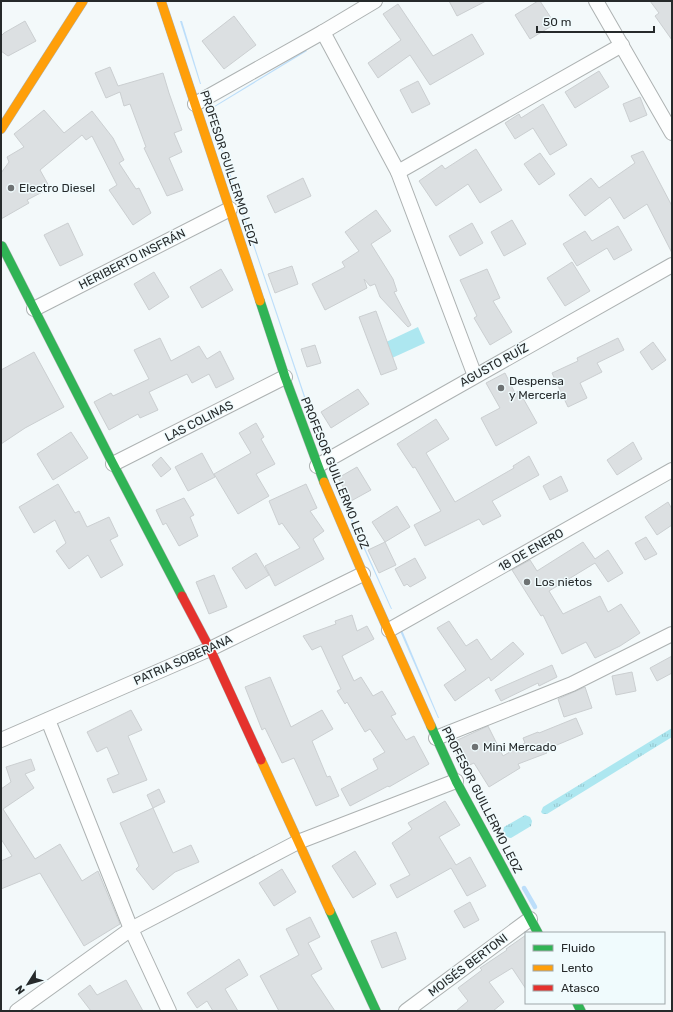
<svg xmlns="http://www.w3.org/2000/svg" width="673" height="1012" viewBox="0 0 673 1012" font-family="Rubik,sans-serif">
  <defs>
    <pattern id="grass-tufts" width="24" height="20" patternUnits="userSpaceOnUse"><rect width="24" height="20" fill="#ade7f0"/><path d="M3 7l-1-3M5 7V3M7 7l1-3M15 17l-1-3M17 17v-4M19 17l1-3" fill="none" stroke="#95c6ce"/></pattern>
  </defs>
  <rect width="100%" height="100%" fill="#f3f9fa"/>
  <g fill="url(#grass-tufts)">
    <polygon points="672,728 672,737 547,814 543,814 541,812 543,807"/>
    <polygon points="525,815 530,817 532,821 531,826 511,838 506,837 503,832 504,827"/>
  </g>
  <polygon fill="#ade7f0" points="418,327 425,343 392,358 384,343"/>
  <g fill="#bcdefa">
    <polygon points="180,21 182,21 201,84 200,84"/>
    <polygon points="306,50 307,51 208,111 208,110"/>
    <polygon points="221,149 222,149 322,447 321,448"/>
    <polygon points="331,476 333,476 392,609 391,609"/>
    <polygon points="402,630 439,718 438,718 400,631"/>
  </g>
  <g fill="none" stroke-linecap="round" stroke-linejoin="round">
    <g stroke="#bcdefa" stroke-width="4.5">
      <polyline points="318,435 322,447"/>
      <polyline points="524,888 535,907"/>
    </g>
  </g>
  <g fill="#dce0e2" stroke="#cbcfd1">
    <polygon points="449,1 486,1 457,16"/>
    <polygon points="538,1 540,1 555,24 530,39 515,15"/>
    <polygon points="650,1 672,1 672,40 655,16 659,13"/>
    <polygon points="398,4 433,56 472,34 484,54 430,85 410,55 378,78 368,63 401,40 383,14"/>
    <polygon points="234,16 256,45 224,69 202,41"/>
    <polygon points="25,21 36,41 8,56 1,51 1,36 4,33"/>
    <polygon points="110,67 118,86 163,73 169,93 182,130 174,133 182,152 169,158 183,190 167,196 144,148 146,147 130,104 124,106 120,92 106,98 95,73"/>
    <polygon points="599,71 609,87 575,108 565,92"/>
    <polygon points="418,81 430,104 412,113 400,90"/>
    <polygon points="640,97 647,115 630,122 623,104"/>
    <polygon points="543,104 567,145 550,155 533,128 515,139 505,123 519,114 521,118"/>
    <polygon points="44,110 64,133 92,111 113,138 124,160 119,163 136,189 139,188 151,213 133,225 109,190 117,185 92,136 86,140 82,135 40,170 50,188 27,200 29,203 1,219 1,173 9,162 7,157 24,147 14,134"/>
    <polygon points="476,149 502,190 480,203 468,184 436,206 419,181 442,165 445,169"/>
    <polygon points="643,151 672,206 672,253 647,204 624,219 610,197 585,216 569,195 591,178 599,188 635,163 631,156"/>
    <polygon points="540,153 555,174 539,185 524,164"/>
    <polygon points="303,178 311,196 275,213 267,196"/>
    <polygon points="376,210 391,231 371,244 393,279 397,291 394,292 411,325 408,327 380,297 375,284 370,286 364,279 367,288 325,310 312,284 345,267 342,262 359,251 345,232"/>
    <polygon points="512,220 526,244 504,256 491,232"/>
    <polygon points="68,223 83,255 60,266 44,235"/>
    <polygon points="472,223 483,243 460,256 449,236"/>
    <polygon points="618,226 632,250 614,260 607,248 577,266 563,244 585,231 592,241"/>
    <polygon points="572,262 590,291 565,306 547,278"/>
    <polygon points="292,266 298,284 275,293 268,274"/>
    <polygon points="221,269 233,290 202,308 190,287"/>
    <polygon points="487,269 500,298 493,301 512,332 490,345 474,318 477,316 460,280"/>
    <polygon points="154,272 169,297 149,310 134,284"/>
    <polygon points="376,311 397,369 381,375 359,317"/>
    <polygon points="160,338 171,361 199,346 207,359 220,351 234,379 216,388 209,374 192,383 187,374 149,392 158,410 140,418 138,414 109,430 94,402 111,393 113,396 149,379 134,350"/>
    <polygon points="618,338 624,350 597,363 602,372 580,383 587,398 568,407 552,373 578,361 577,358"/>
    <polygon points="653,342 666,360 652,370 640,352"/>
    <polygon points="315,345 321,363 307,367 301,349"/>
    <polygon points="34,352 64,407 25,428 1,444 1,370"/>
    <polygon points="505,373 515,393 519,391 537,423 496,446 481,418 500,408 486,383"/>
    <polygon points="358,389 369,404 331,428 321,412"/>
    <polygon points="436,419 449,439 426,453 455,502 514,468 513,466 529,456 539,475 492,501 501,516 483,525 479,519 425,546 414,525 441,511 415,467 413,468 397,444"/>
    <polygon points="256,423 264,437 261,439 275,464 256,474 269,496 238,514 214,474 251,453 239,433"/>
    <polygon points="71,432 88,458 53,480 37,454"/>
    <polygon points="633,442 642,459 617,475 607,460"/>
    <polygon points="202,453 215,477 188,491 175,467"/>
    <polygon points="161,457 171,469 161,477 152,465"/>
    <polygon points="357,467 371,490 351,501 338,478"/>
    <polygon points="561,476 568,491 550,500 543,486"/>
    <polygon points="58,484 75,513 79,511 87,527 109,517 118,536 110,540 123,565 101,578 88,555 69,569 56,551 66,543 55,520 34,533 19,507"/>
    <polygon points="306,484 317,508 310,511 324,531 313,539 324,559 275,586 265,566 300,548 282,523 279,525 269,501"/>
    <polygon points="184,498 194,515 190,517 198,536 179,546 166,523 163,525 156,510"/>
    <polygon points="668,502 672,509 672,525 657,535 645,517"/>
    <polygon points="397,506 410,527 385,542 372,522"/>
    <polygon points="646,537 657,554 645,560 635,543"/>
    <polygon points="385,542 396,565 379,573 368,550"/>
    <polygon points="583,542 595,559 608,550 623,573 608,582 595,563 549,591 563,614 600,596 608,612 621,604 640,633 620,646 595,658 586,642 562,654 543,615 541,616 512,570 530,560 537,571"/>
    <polygon points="256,553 269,575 246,589 232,568"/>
    <polygon points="415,558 426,578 410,587 407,584 404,586 395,569"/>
    <polygon points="214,575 227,607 209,614 196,582"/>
    <polygon points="352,615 357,631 367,626 374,639 342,656 354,681 361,677 373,696 382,691 396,714 391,716 406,740 414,736 429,764 389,787 388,786 350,806 341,789 378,769 373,759 385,752 370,729 365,732 347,702 345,704 337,691 341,689 321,646 312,650 303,636 336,624 335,621"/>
    <polygon points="449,621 466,646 477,639 491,660 513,642 524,654 491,681 489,677 455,701 444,685 466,670 437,628"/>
    <polygon points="672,656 672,673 657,681 650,668"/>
    <polygon points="552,665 557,677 539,686 538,683 501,701 495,690"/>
    <polygon points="632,672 636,691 616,695 612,676"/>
    <polygon points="270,677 291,727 322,710 333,729 312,741 327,777 330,776 339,796 316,806 294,758 282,763 265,728 262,730 245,687"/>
    <polygon points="585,687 592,708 564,717 558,699"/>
    <polygon points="131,710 142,730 128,736 147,780 113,793 107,779 119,774 107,747 97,752 87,732"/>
    <polygon points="576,718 583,734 545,750 547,753 518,764 520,768 489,787 474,763 463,768 451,743 488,726 503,756 525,743 523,738 538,732 539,733"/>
    <polygon points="31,759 35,770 25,774 34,788 3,809 35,859 60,844 82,881 98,871 120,924 84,946 40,873 1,889 1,861 12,856 1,839 1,789 11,782 6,767"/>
    <polygon points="159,789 165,802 153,808 147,795"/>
    <polygon points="445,801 460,825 439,837 456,865 470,857 486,886 467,896 451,868 397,898 390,885 410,875 392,843 412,829 408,823"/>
    <polygon points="153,808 173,853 191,845 199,862 175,872 153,890 136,869 139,866 120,823"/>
    <polygon points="355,851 376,884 353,898 332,866"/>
    <polygon points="282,869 296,892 274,906 259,883"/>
    <polygon points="470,902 479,920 464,928 454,911"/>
    <polygon points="310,917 320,937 308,943 322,969 311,975 335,1011 279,1011 260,976 299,955 286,929"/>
    <polygon points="396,932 406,959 382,968 371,941"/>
    <polygon points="526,935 526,989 512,968 489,982 504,1002 493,1011 456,1011 468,1001 458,988 482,970 480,968 507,950 506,949"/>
    <polygon points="239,959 248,975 225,989 238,1011 213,1011 207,1001 197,1008 187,993"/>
    <polygon points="126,980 143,1011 91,1011 78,994 90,985 97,995"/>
  </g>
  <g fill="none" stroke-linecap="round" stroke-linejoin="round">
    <g stroke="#adb2b2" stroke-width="16">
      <g id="street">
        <polyline points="596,1 672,133"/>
        <polyline points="323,32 398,172 475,376"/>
        <polyline points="195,104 323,32 375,1"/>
        <polyline points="398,172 622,45"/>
        <polyline points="34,309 230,209"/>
        <polyline points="113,464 285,377"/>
        <polyline points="317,466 672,265"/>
        <polyline points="389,630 672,470"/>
        <polyline points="48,720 131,929 169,1011"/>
        <polyline points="436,738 572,684 672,634"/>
        <polyline points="1,740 210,649 363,574"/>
        <polyline points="17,1011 131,929 298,842 456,781"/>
        <polyline points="406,1011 530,919"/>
      </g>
    </g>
    <g stroke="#adb2b2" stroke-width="10">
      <g id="fast">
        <polyline points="2,246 113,464 182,596"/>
        <polyline points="260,301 285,377 324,482"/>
        <polyline points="431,726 456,781 538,933"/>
        <polyline points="330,911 376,1011"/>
        <polyline points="577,1003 581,1011"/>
      </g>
    </g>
    <g stroke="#adb2b2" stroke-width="10">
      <g id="slow">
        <polyline points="161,1 260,301"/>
        <polyline points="1,129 83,1"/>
        <polyline points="324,482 363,574 431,726"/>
        <polyline points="261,760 330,911"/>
      </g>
    </g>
    <g stroke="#adb2b2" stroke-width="10">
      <polyline id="jam" points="182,596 210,649 261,760"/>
    </g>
    <use href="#street" stroke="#fdfefe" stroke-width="14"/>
    <use href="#fast" stroke="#30b455" stroke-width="9"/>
    <use href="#slow" stroke="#ff9f0a" stroke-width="9"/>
    <use href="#jam" stroke="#e5322d" stroke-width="9"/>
  </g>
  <g fill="#6e7273" stroke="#f0fbfd" stroke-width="1.5">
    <circle cx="11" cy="188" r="4"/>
    <circle cx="501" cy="388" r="4"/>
    <circle cx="527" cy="582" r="4"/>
    <circle cx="475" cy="747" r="4"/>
  </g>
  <g text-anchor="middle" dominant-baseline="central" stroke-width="3" stroke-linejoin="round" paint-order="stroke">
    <g font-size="12" fill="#262a2b" stroke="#f0fbfd">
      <text transform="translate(229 168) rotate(72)">PROFESOR GUILLERMO LEOZ</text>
      <text transform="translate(132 259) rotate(-27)">HERIBERTO INSFRÁN</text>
      <text transform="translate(494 365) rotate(-29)">AGUSTO RUÍZ</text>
      <text transform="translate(199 421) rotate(-27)">LAS COLINAS</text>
      <text transform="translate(335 473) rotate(68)">PROFESOR GUILLERMO LEOZ</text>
      <text transform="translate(531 550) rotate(-30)">18 DE ENERO</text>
      <text transform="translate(183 660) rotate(-24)">PATRIA SOBERANA</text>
      <text transform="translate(482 800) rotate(63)">PROFESOR GUILLERMO LEOZ</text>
      <text transform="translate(468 965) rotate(-37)">MOISÉS BERTONI</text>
    </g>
    <g font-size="12" fill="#262a2b" stroke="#f0fbfd" text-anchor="start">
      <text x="19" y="188">Electro Diesel</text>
      <text x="509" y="381">Despensa<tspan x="509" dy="14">y Mercerla</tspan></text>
      <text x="535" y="582">Los nietos</text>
      <text x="483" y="747">Mini Mercado</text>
    </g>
  </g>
  <rect width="673" height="1012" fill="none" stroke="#262a2b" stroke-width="4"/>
  <rect x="525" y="932" width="140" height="72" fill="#f0fbfd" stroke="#9fa7a9"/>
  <rect x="533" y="945" width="20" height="6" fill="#30b455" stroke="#9fa7a9"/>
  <text x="561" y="952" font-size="12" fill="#262a2b">Fluido</text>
  <rect x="533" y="965" width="20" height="6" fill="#ff9f0a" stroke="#9fa7a9"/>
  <text x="561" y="972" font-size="12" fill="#262a2b">Lento</text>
  <rect x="533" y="985" width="20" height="6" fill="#e5322d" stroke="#9fa7a9"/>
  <text x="561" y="992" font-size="12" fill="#262a2b">Atasco</text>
  <g transform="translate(28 984) rotate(233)" stroke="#f0fbfd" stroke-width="3" paint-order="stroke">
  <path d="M0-3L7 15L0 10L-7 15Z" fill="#262a2b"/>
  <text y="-6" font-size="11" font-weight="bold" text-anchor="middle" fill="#262a2b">N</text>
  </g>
  <path d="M537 26v6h117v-6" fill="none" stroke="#262a2b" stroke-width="2"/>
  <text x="543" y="26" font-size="12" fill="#262a2b" stroke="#f0fbfd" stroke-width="3" paint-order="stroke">50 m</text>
</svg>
